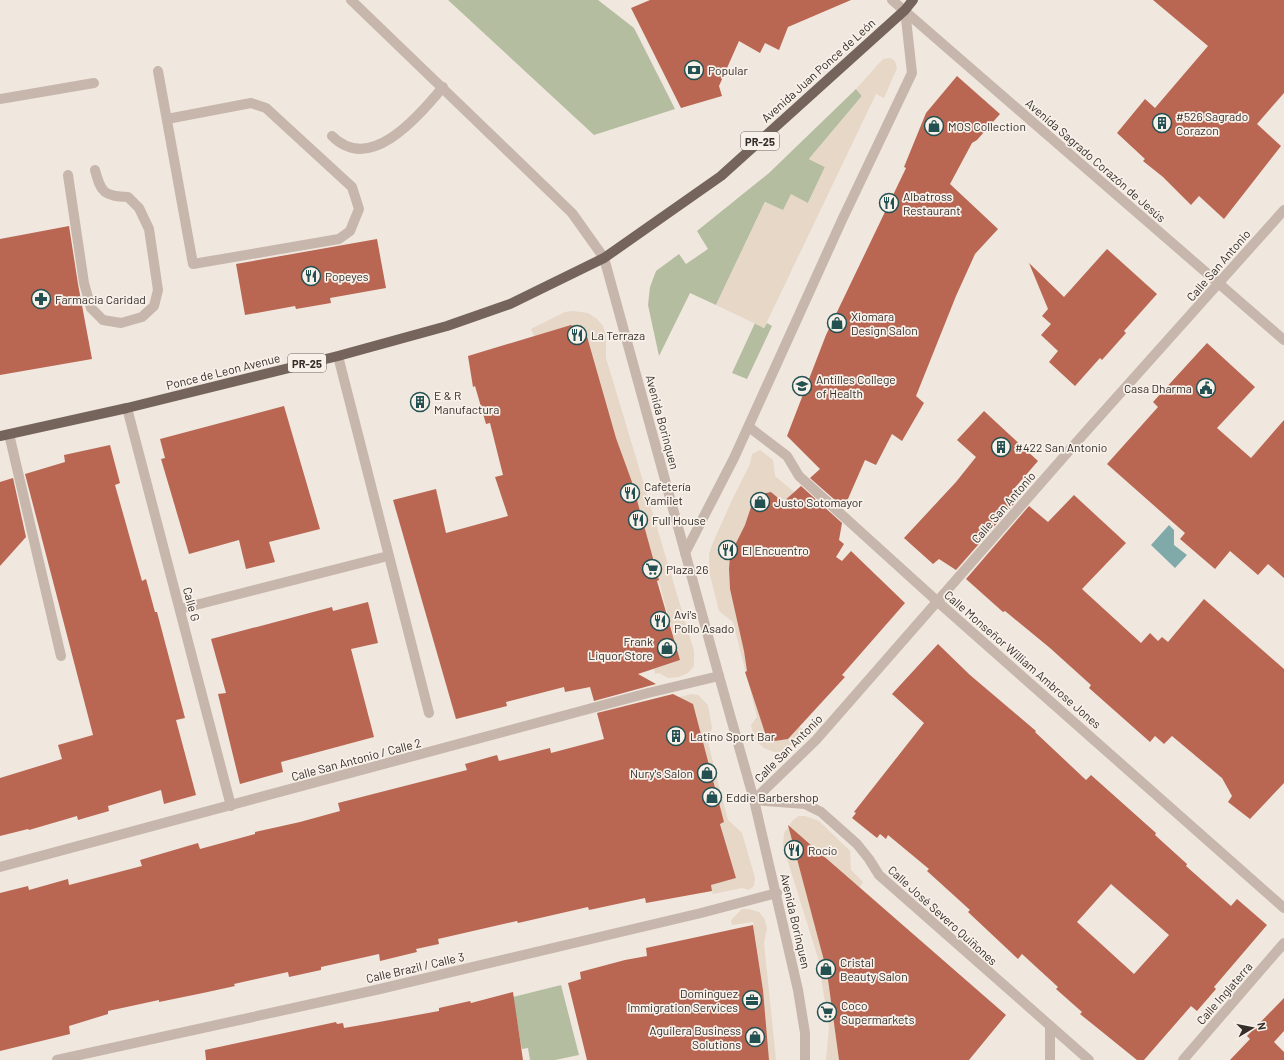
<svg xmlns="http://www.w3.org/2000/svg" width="1284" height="1060" viewBox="0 0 1284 1060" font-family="Barlow,sans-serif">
  <rect width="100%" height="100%" fill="#f0e7de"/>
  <g fill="#b4bd9f">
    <polygon points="448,0 598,0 634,28 675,109 594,135"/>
    <polygon points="856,89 862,96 809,159 825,167 808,203 783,211 765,202 716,305 690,293 659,356 648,305 650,287 656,271 679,254 686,264 708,249 697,231 769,173"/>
    <polygon points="755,323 764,328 767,323 772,326 747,379 732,373"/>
    <polygon points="561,985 579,1055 555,1060 530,1060 528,1048 522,1049 521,1045 513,997"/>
  </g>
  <g fill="#e6d7c7">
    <polygon points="890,58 895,61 897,68 884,98 876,94 764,328 716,305 765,202 783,210 791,194 808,203 825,167 809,159 862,96 856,89 883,59"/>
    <polygon points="573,311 588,313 597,319 603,326 606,335 606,358 694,651 694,666 688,673 679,677 668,678 659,673 655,674 654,669 680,660 632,482 616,438 534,336 531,329 565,312"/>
    <polygon points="760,450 773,460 775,476 800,497 783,502 771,492 764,493 761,499 756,495 745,525 730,555 729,569 730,589 762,711 768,742 788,739 799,726 803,730 791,744 789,750 782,752 774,752 764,748 755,740 751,725 757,717 733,622 719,611 709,571 709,554 712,545 732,500 750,464 752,454"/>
    <polygon points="692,694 698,695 708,705 712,728 708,742 720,790 728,820 742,833 755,878 754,886 749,890 742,888 713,894 712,891 711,885 736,878 686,701 663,701"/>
    <polygon points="799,816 805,816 819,821 850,851 851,870 863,882 859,888 805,839 793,843 829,979 839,1060 826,1060 829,1028 818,958 783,846 784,833 793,820"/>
    <polygon points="742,909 749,909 759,912 764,918 767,928 764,943 776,1060 768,1060 763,990 753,922 732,925 731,920"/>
  </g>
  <polygon fill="#80aaaa" points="1169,525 1174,530 1174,545 1187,555 1175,568 1151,545"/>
  <g fill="#b96753" fill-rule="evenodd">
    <polygon points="650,0 851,0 788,27 779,50 765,43 760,53 739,41 719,86 722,96 681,108 631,8"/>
    <polygon points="1153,0 1284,0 1284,93 1257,124 1281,146 1224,219 1199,196 1191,205 1163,177 1143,161 1145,159 1117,133 1145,99 1155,108 1208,46"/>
    <polygon points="957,76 1000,114 977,140 972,143 950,184 998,229 975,254 956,296 916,396 924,403 902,441 892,434 876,465 865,460 844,508 810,478 820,469 787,436 826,335 906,168 904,167 926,113"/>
    <polygon points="69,226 78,284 92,359 0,375 0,239"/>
    <polygon points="377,239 386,288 330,298 331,303 296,309 295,306 245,315 236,264"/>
    <polygon points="1107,249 1157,294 1124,331 1126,333 1102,360 1100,358 1075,386 1049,362 1058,351 1041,335 1051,324 1042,316 1048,309 1029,263 1064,297"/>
    <polygon points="571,325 586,333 616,438 632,482 659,580 657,581 680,660 638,674 656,684 594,701 590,687 565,692 564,687 506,702 507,706 456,719 393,500 436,489 446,533 508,516 495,477 503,475 490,423 486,424 475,386 473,387 468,356"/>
    <polygon points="1207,343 1255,387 1217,428 1251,458 1284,420 1284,578 1268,564 1258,575 1230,551 1215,569 1180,539 1185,533 1107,464 1158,407 1153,402"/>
    <polygon points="284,406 320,529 269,542 275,562 246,569 239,540 189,554 161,459 165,458 160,439"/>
    <polygon points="984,411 1038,461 1012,491 1020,497 956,570 939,559 933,564 904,538 956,482 976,457 957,440"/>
    <polygon points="110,445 120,483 115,485 142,581 146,579 155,612 157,612 185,718 176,720 196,795 164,804 161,790 108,806 109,811 78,820 77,816 29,830 28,829 0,836 0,778 62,759 58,745 93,735 25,474 65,462 64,455"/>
    <polygon points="13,478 26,537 0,566 0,482"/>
    <polygon points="801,486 842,523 839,540 844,544 836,557 842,561 851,551 905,603 842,675 845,677 788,739 768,742 745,672 747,671 744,651 730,589 729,569 730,555 745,525 755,495 771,492 783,502"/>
    <polygon points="1074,495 1126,543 1082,589 1141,643 1150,633 1158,641 1162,637 1168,642 1204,599 1284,669 1284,783 1250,819 1228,802 1232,796 1222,778 1172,736 1164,744 1155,736 1150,742 1089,688 1091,685 1050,648 1005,611 1003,612 966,579 1029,506 1048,522"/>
    <polygon points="368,602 378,643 351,649 374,737 281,762 283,772 240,784 218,694 226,693 211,639 332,607 333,611"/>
    <path d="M938 644 970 675 1036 731 1035 732 1086 780 1091 775 1156 833 1155 835 1187 864 1186 866 1231 906 1237 899 1267 925 1214 987 1216 989 1197 1011 1191 1006 1144 1060H1137L1080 1014 1082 1012 1056 989 1058 987 1022 954 1018 959 968 912 970 910 927 871 929 869 888 835 886 839 880 834 877 838 852 818 856 813 854 812 924 723 892 694ZM1111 884 1169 935 1134 974 1077 922Z"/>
    <polygon points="673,694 693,704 724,822 720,824 736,878 711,885 712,891 646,903 645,898 589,910 588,907 518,923 517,921 438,939 439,944 416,949 417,952 380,961 379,954 321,967 321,970 289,977 288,972 234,984 235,986 203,993 159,1002 159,1000 108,1011 108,1014 69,1026 70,1034 0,1051 0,893 28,886 29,890 68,879 69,885 142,866 140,860 198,843 200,849 255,834 255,832 300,822 340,811 338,803 467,770 465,764 497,755 499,761 550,748 551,753 604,739 597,713"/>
    <polygon points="788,825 1006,1015 969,1060 839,1060 827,972"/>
    <polygon points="753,925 763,990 769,1060 587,1060 568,983 581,979 580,972 625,960 647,956 646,948"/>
    <polygon points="513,992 523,1060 206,1060 205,1050 336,1022 337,1024 343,1023 344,1028 379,1022 439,1011 439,1008 470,1001 471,1003"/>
    <polygon points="1284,998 1284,1031 1274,1042 1284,1052 1284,1060 1230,1060 1250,1039 1247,1036"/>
  </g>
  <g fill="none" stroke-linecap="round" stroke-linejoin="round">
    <g stroke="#c7b6ab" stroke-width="10">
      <polyline points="158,71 193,264 339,239 350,231 359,209 352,187 266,108 251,103 167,119"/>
      <polyline points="0,99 94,83"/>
      <path d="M332 136C371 175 419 115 443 87"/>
      <path d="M68 175 84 283 91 308 103 320 121 323 142 317 154 306 158 290 149 229 139 208 128 197C104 196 101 193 95 170"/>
      <polyline points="338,356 429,713"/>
      <polyline points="9,434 61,656"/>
      <polyline points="180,609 388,556"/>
    </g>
    <g stroke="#c7b6ab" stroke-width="10">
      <polyline points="892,0 1284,340"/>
      <polyline points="127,408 231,806"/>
      <polyline points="749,427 787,456 799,476 938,602 1284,908"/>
      <polyline points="754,800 816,740 1082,436 1284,210"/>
      <polyline points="754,800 805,804 821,812 857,844 869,859 879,875 1089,1060"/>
      <polyline points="0,867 648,693 719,676"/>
      <polyline points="1050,1027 1050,1060"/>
      <polyline points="57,1060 380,989 701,913 777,893"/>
      <polyline points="1183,1060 1284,943"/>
    </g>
    <g stroke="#c7b6ab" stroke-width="10">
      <polyline points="351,0 572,213 604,258 719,676 754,800 798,990 805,1033 805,1060"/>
      <polyline points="685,553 734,458 842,220 912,73 905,10"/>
    </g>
    <polyline stroke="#75645c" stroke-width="10" points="0,436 127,408 338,356 447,326 510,304 604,258 721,176 905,10 913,0"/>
  </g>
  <defs>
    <g id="bank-ring" transform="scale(1)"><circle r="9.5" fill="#f8f1ea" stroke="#235152" stroke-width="1.5"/><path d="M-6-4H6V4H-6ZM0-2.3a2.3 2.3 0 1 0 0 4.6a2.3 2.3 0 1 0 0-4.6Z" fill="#235152"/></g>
    <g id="building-ring" transform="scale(1)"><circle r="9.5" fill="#f8f1ea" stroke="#235152" stroke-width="1.5"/><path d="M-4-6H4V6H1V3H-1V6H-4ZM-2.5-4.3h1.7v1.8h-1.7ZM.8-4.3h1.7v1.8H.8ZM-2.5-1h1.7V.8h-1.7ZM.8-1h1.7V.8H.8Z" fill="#235152"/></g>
    <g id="shop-ring" transform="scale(1)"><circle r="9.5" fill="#f8f1ea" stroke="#235152" stroke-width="1.5"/><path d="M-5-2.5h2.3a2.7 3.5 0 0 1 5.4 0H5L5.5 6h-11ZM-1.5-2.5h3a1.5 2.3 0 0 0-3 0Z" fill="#235152"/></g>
    <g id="restaurant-ring" transform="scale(1)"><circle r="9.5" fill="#f8f1ea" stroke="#235152" stroke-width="1.5"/><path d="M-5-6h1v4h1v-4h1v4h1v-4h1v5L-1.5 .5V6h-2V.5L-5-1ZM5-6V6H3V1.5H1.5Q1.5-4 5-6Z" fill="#235152"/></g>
    <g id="pharmacy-ring" transform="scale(1)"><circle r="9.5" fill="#f8f1ea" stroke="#235152" stroke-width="1.5"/><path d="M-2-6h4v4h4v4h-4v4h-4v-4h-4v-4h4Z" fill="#235152"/></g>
    <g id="university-ring" transform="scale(1)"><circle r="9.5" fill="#f8f1ea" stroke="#235152" stroke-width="1.5"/><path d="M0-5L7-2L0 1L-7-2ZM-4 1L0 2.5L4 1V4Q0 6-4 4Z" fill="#235152"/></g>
    <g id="civic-ring" transform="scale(1)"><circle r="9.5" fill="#f8f1ea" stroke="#235152" stroke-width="1.5"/><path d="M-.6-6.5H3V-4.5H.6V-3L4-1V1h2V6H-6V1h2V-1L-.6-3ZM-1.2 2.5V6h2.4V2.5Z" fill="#235152"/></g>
    <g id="supermarket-ring" transform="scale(1)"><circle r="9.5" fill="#f8f1ea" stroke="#235152" stroke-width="1.5"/><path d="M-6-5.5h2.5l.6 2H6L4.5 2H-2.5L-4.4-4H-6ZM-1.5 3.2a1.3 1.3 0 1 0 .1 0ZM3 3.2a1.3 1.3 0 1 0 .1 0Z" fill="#235152"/></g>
    <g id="office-ring" transform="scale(1)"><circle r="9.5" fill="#f8f1ea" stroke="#235152" stroke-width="1.5"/><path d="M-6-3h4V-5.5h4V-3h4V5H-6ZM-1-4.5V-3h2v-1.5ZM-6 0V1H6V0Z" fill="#235152"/></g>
  </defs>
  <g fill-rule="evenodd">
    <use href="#bank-ring" x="694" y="70"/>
    <use href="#building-ring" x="1162" y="123"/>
    <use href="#shop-ring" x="934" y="126"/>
    <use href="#restaurant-ring" x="889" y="203"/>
    <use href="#restaurant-ring" x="311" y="276"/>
    <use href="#pharmacy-ring" x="41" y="299"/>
    <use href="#shop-ring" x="837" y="323"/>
    <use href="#restaurant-ring" x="577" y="335"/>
    <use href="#university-ring" x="802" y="386"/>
    <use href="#civic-ring" x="1206" y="388"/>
    <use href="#building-ring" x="420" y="402"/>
    <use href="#building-ring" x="1001" y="447"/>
    <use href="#restaurant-ring" x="630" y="493"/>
    <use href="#shop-ring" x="760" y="502"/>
    <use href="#restaurant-ring" x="638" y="520"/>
    <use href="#restaurant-ring" x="728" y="550"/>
    <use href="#supermarket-ring" x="652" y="569"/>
    <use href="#restaurant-ring" x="660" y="621"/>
    <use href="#shop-ring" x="667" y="648"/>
    <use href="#building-ring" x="676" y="736"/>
    <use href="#shop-ring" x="707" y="773"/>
    <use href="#shop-ring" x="712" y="797"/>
    <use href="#restaurant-ring" x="794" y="850"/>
    <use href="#shop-ring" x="826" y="969"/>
    <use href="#office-ring" x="752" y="1000"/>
    <use href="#supermarket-ring" x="827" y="1012"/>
    <use href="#shop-ring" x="755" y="1037"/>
  </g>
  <g text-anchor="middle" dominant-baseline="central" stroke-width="3.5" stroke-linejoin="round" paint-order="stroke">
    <g fill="#f8f1ea" stroke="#706863" stroke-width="1">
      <rect x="741" y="132" width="38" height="18" rx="3"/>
      <rect x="288" y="354" width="38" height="18" rx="3"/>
    </g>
    <g font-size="11" font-weight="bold" fill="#352d29">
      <text x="760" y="141">PR-25</text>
      <text x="307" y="363">PR-25</text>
    </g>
    <g font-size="12" fill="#352d29" stroke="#f8f1ea" text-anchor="start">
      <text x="708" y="70">Popular</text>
      <text x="1176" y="116">#526 Sagrado<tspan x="1176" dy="14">Corazon</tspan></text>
      <text x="948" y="126">MOS Collection</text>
      <text x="903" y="196">Albatross<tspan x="903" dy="14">Restaurant</tspan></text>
      <text x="325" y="276">Popeyes</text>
      <text x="55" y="299">Farmacia Caridad</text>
      <text x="851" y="316">Xiomara<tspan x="851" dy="14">Design Salon</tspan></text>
      <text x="591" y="335">La Terraza</text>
      <text x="816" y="379">Antilles College<tspan x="816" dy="14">of Health</tspan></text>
      <text x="1192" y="388" text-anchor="end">Casa Dharma</text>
      <text x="434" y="395">E &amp; R<tspan x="434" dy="14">Manufactura</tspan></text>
      <text x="1015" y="447">#422 San Antonio</text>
      <text x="644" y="486">Cafetería<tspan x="644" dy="14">Yamilet</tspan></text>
      <text x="774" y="502">Justo Sotomayor</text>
      <text x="652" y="520">Full House</text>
      <text x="742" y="550">El Encuentro</text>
      <text x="666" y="569">Plaza 26</text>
      <text x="674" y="614">Avi's<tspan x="674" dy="14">Pollo Asado</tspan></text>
      <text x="653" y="641" text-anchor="end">Frank<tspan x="653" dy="14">Liquor Store</tspan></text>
      <text x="690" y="736">Latino Sport Bar</text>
      <text x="693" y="773" text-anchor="end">Nury's Salon</text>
      <text x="726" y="797">Eddie Barbershop</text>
      <text x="808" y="850">Rocío</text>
      <text x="840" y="962">Cristal<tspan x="840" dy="14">Beauty Salon</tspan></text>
      <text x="738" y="993" text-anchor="end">Dominguez<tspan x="738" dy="14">Immigration Services</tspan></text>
      <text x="841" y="1005">Coco<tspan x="841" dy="14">Supermarkets</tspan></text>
      <text x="741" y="1030" text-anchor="end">Aguilera Business<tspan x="741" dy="14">Solutions</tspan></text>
    </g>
    <g font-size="12" fill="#352d29" stroke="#f8f1ea">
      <text transform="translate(818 70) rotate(-42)">Avenida Juan Ponce de León</text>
      <text transform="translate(1096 160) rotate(41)">Avenida Sagrado Corazón de Jesús</text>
      <text transform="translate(1218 265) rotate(-49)">Calle San Antonio</text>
      <text transform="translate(223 371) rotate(-14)">Ponce de Leon Avenue</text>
      <text transform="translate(663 422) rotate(75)">Avenida Borinquen</text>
      <text transform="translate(1003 507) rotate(-49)">Calle San Antonio</text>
      <text transform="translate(192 604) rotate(75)">Calle G</text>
      <text transform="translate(1023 659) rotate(41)">Calle Monseñor William Ambrose Jones</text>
      <text transform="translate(788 748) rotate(-45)">Calle San Antonio</text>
      <text transform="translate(356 759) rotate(-15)">Calle San Antonio / Calle 2</text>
      <text transform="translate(943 915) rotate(42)">Calle José Severo Quiñones</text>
      <text transform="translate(796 921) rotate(77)">Avenida Borinquen</text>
      <text transform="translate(415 967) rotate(-13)">Calle Brazil / Calle 3</text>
      <text transform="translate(1224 993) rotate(-49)">Calle Inglaterra</text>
    </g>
  </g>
  <g transform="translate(1252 1028) rotate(80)" stroke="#f8f1ea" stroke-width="3" paint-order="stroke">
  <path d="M0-3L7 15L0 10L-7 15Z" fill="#352d29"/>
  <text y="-6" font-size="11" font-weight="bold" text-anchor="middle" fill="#352d29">N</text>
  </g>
</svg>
